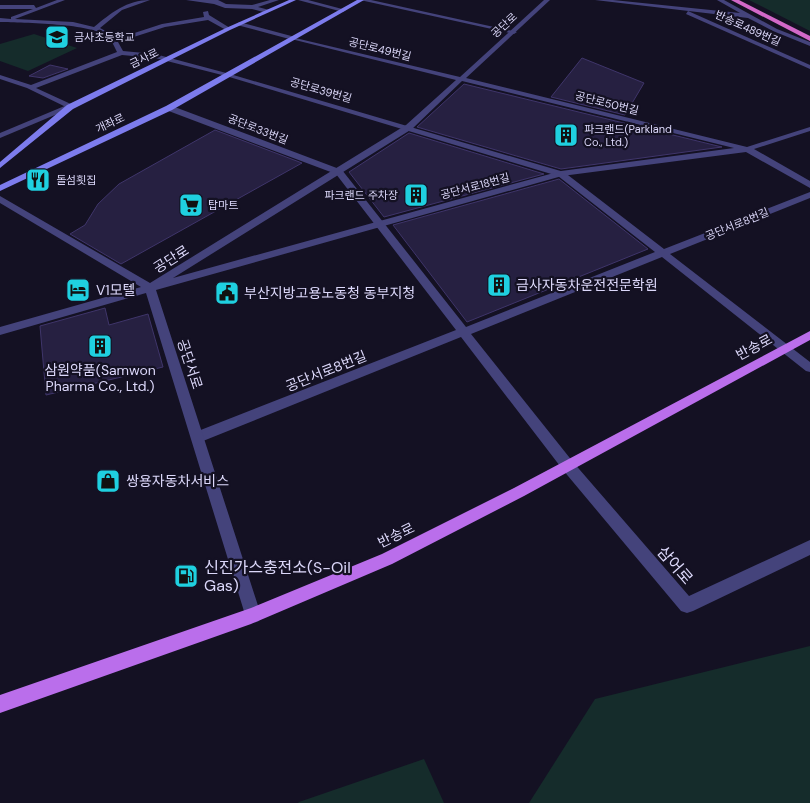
<svg xmlns="http://www.w3.org/2000/svg" width="810" height="803" viewBox="0 0 810 803" font-family="'DM Sans','Noto Sans KR',sans-serif">
  <rect width="100%" height="100%" fill="#141123"/>
  <g fill="#152c2b">
    <polygon points="749,0 810,0 810,31"/>
    <polygon points="34,34 77,48 28,71 0,61 0,44"/>
    <polygon points="810,646 810,803 529,803 595,699"/>
    <polygon points="424,759 444,803 298,803 299,802"/>
  </g>
  <g fill="#262041" stroke="#3f356a">
    <polygon points="582,58 644,83 625,115 551,97"/>
    <polygon points="50,65 68,69 43,78 29,76"/>
    <polygon points="464,84 722,147 561,169 417,127"/>
    <polygon points="215,130 302,163 121,264 70,234 85,225 98,204 119,184"/>
    <polygon points="409,133 544,174 384,217 349,172"/>
    <polygon points="559,179 648,249 467,322 393,225"/>
    <polygon points="105,308 109,325 148,314 163,367 46,395 40,326"/>
  </g>
  <g fill="none" stroke-linecap="round" stroke-linejoin="round">
    <g fill="#44437b" fill-rule="evenodd">
      <path d="M57 0H65L15 19 73 22 94 27C111 13 127 0 150 0L122 10 100 28 113 35 116 39 162 24 204 17 203 12 208 11 209 15 230 28V30H226L208 20 165 27 118 42 123 51 155 54 230 74 564 172 664 249 810 192V198L670 254 810 362V372L806 371 662 257 471 334 573 462 689 596 810 540V555L693 611 687 613 681 611 563 470 461 337 203 441 198 442 193 441 191 437 193 433 456 330 336 174 166 110V106H172L342 170 466 327 655 252 558 176 226 76 155 58 122 55 36 88 73 105V109H70L27 88 0 79V75L31 85 117 52C115 48 111 39 108 37 93 23 23 23 0 22V18L11 19V17L33 9H0V5H34L36 8Z"/>
      <polygon points="186,0 218,0 226,4 252,5 270,0 279,0 258,7 269,10 267,13 252,9 225,8 214,4"/>
      <polygon points="298,0 308,0 346,10 343,12"/>
      <polygon points="360,0 371,0 517,32 514,34"/>
      <polygon points="595,0 613,0 740,13 717,0 724,0 777,29 810,42 810,46 773,31 748,18"/>
      <polygon points="688,11 810,65 810,69 686,14"/>
      <polygon points="239,22 295,37 296,38 293,40 237,25"/>
    </g>
    <g fill="#44437b" fill-rule="evenodd">
      <path d="M544 0H550L466 78 747 147 810 127V131L754 149 810 181V188L746 152 562 176 156 290 261 615 259 621 253 623 247 621 146 293 0 335V327L141 287 0 203V196L150 283 406 125 456 80 291 39V37L460 77ZM462 81 734 148 561 171 173 278 412 129Z"/>
      <polygon points="67,105 74,107 0,138 0,133"/>
    </g>
    <g fill="#7d7ced" fill-rule="evenodd">
      <polygon points="289,0 296,0 230,30 73,109 0,168 0,162 67,105 226,28"/>
      <polygon points="357,0 364,0 172,110 0,191 0,185 166,106"/>
    </g>
    <polygon fill="#ba6eeb" fill-rule="evenodd" points="810,331 810,340 524,496 392,564 251,624 0,713 0,695 251,608 382,554 514,488"/>
    <polygon fill="#d268c8" fill-rule="evenodd" points="731,0 739,0 810,36 810,41"/>
  </g>
  <defs>
    <g id="school-square" transform="scale(1.25)"><rect x="-9" y="-9" width="18" height="18" rx="4" fill="#1fd0e0" stroke="#141123"/><path d="M0-5L7-2L0 1L-7-2ZM-4 1L0 2.5L4 1V4Q0 6-4 4Z" fill="#111"/></g>
    <g id="building-square" transform="scale(1.25)"><rect x="-9" y="-9" width="18" height="18" rx="4" fill="#1fd0e0" stroke="#141123"/><path d="M-4-6H4V6H1V3H-1V6H-4ZM-2.5-4.3h1.7v1.8h-1.7ZM.8-4.3h1.7v1.8H.8ZM-2.5-1h1.7V.8h-1.7ZM.8-1h1.7V.8H.8Z" fill="#111"/></g>
    <g id="restaurant-square" transform="scale(1.25)"><rect x="-9" y="-9" width="18" height="18" rx="4" fill="#1fd0e0" stroke="#141123"/><path d="M-5-6h1v4h1v-4h1v4h1v-4h1v5L-1.5 .5V6h-2V.5L-5-1ZM5-6V6H3V1.5H1.5Q1.5-4 5-6Z" fill="#111"/></g>
    <g id="supermarket-square" transform="scale(1.25)"><rect x="-9" y="-9" width="18" height="18" rx="4" fill="#1fd0e0" stroke="#141123"/><path d="M-6-5.5h2.5l.6 2H6L4.5 2H-2.5L-4.4-4H-6ZM-1.5 3.2a1.3 1.3 0 1 0 .1 0ZM3 3.2a1.3 1.3 0 1 0 .1 0Z" fill="#111"/></g>
    <g id="hotel-square" transform="scale(1.25)"><rect x="-9" y="-9" width="18" height="18" rx="4" fill="#1fd0e0" stroke="#141123"/><path d="M-6-4.5h1.5V1H6V5H4.5V3h-9V5H-6ZM-4 0a1.8 1.8 0 1 1 3.6 0ZM.5 0V-2.5h3Q6-2.5 6 0Z" fill="#111"/></g>
    <g id="civic-square" transform="scale(1.25)"><rect x="-9" y="-9" width="18" height="18" rx="4" fill="#1fd0e0" stroke="#141123"/><path d="M-.6-6.5H3V-4.5H.6V-3L4-1V1h2V6H-6V1h2V-1L-.6-3ZM-1.2 2.5V6h2.4V2.5Z" fill="#111"/></g>
    <g id="shop-square" transform="scale(1.25)"><rect x="-9" y="-9" width="18" height="18" rx="4" fill="#1fd0e0" stroke="#141123"/><path d="M-5-2.5h2.3a2.7 3.5 0 0 1 5.4 0H5L5.5 6h-11ZM-1.5-2.5h3a1.5 2.3 0 0 0-3 0Z" fill="#111"/></g>
    <g id="fuel-square" transform="scale(1.25)"><rect x="-9" y="-9" width="18" height="18" rx="4" fill="#1fd0e0" stroke="#141123"/><path d="M-5.5-6h7V0h2V4h1.3V-2.5L3-4.5l.8-.8L6-3V5H2.5V1h-1V6h-7ZM-4.2-4.7v3.2H.2V-4.7Z" fill="#111"/></g>
  </defs>
  <g fill-rule="evenodd">
    <use href="#school-square" x="57" y="37"/>
    <use href="#building-square" x="566" y="135"/>
    <use href="#restaurant-square" x="38" y="180"/>
    <use href="#building-square" x="416" y="195"/>
    <use href="#supermarket-square" x="191" y="205"/>
    <use href="#building-square" x="499" y="285"/>
    <use href="#hotel-square" x="78" y="290"/>
    <use href="#civic-square" x="227" y="293"/>
    <use href="#building-square" x="100" y="346"/>
    <use href="#shop-square" x="108" y="481"/>
    <use href="#fuel-square" x="186" y="576"/>
  </g>
  <g text-anchor="middle" dominant-baseline="central" stroke-width="4.5" stroke-linejoin="round" paint-order="stroke">
    <g font-size="11" fill="#dcd8fa" stroke="#141123">
      <text transform="translate(504 25) rotate(-43)">공단로</text>
      <text transform="translate(748 28) rotate(24)">반송로489번길</text>
      <text transform="translate(380 49) rotate(14)">공단로49번길</text>
      <text transform="translate(144 58) rotate(-26)">금사로</text>
      <text transform="translate(321 90) rotate(16)">공단로39번길</text>
      <text transform="translate(607 103) rotate(14)">공단로50번길</text>
      <text transform="translate(110 123) rotate(-25)">개좌로</text>
      <text transform="translate(258 129) rotate(21)">공단로33번길</text>
      <text transform="translate(475 186) rotate(-15)">공단서로18번길</text>
      <text transform="translate(737 224) rotate(-22)">공단서로8번길</text>
    </g>
    <g font-size="11" fill="#dcd8fa" stroke="#141123" text-anchor="start">
      <text x="74" y="37">금사초등학교</text>
      <text x="584" y="129">파크랜드(Parkland<tspan x="584" dy="13">Co., Ltd.)</tspan></text>
      <text x="56" y="180">돌섬횟집</text>
      <text x="398" y="195" text-anchor="end">파크랜드 주차장</text>
      <text x="208" y="205">탑마트</text>
    </g>
    <g font-size="14" fill="#dcd8fa" stroke="#141123">
      <text transform="translate(171 259) rotate(-32)">공단로</text>
      <text transform="translate(754 347) rotate(-28)">반송로</text>
      <text transform="translate(190 364) rotate(72)">공단서로</text>
      <text transform="translate(326 371) rotate(-22)">공단서로8번길</text>
      <text transform="translate(396 535) rotate(-26)">반송로</text>
    </g>
    <g font-size="14" fill="#dcd8fa" stroke="#141123" text-anchor="start">
      <text x="516" y="285">금사자동차운전전문학원</text>
      <text x="96" y="290">V1모텔</text>
      <text x="244" y="293">부산지방고용노동청 동부지청</text>
      <text x="100" y="370" text-anchor="middle">삼원약품(Samwon<tspan x="100" dy="16">Pharma Co., Ltd.)</tspan></text>
      <text x="126" y="481">쌍용자동차서비스</text>
    </g>
    <g font-size="16" fill="#dcd8fa" stroke="#141123">
      <text transform="translate(675 565) rotate(49)">삼어로</text>
    </g>
    <g font-size="16" fill="#dcd8fa" stroke="#141123" text-anchor="start">
      <text x="204" y="567">신진가스충전소(S-Oil<tspan x="204" dy="18">Gas)</tspan></text>
    </g>
  </g>
</svg>
